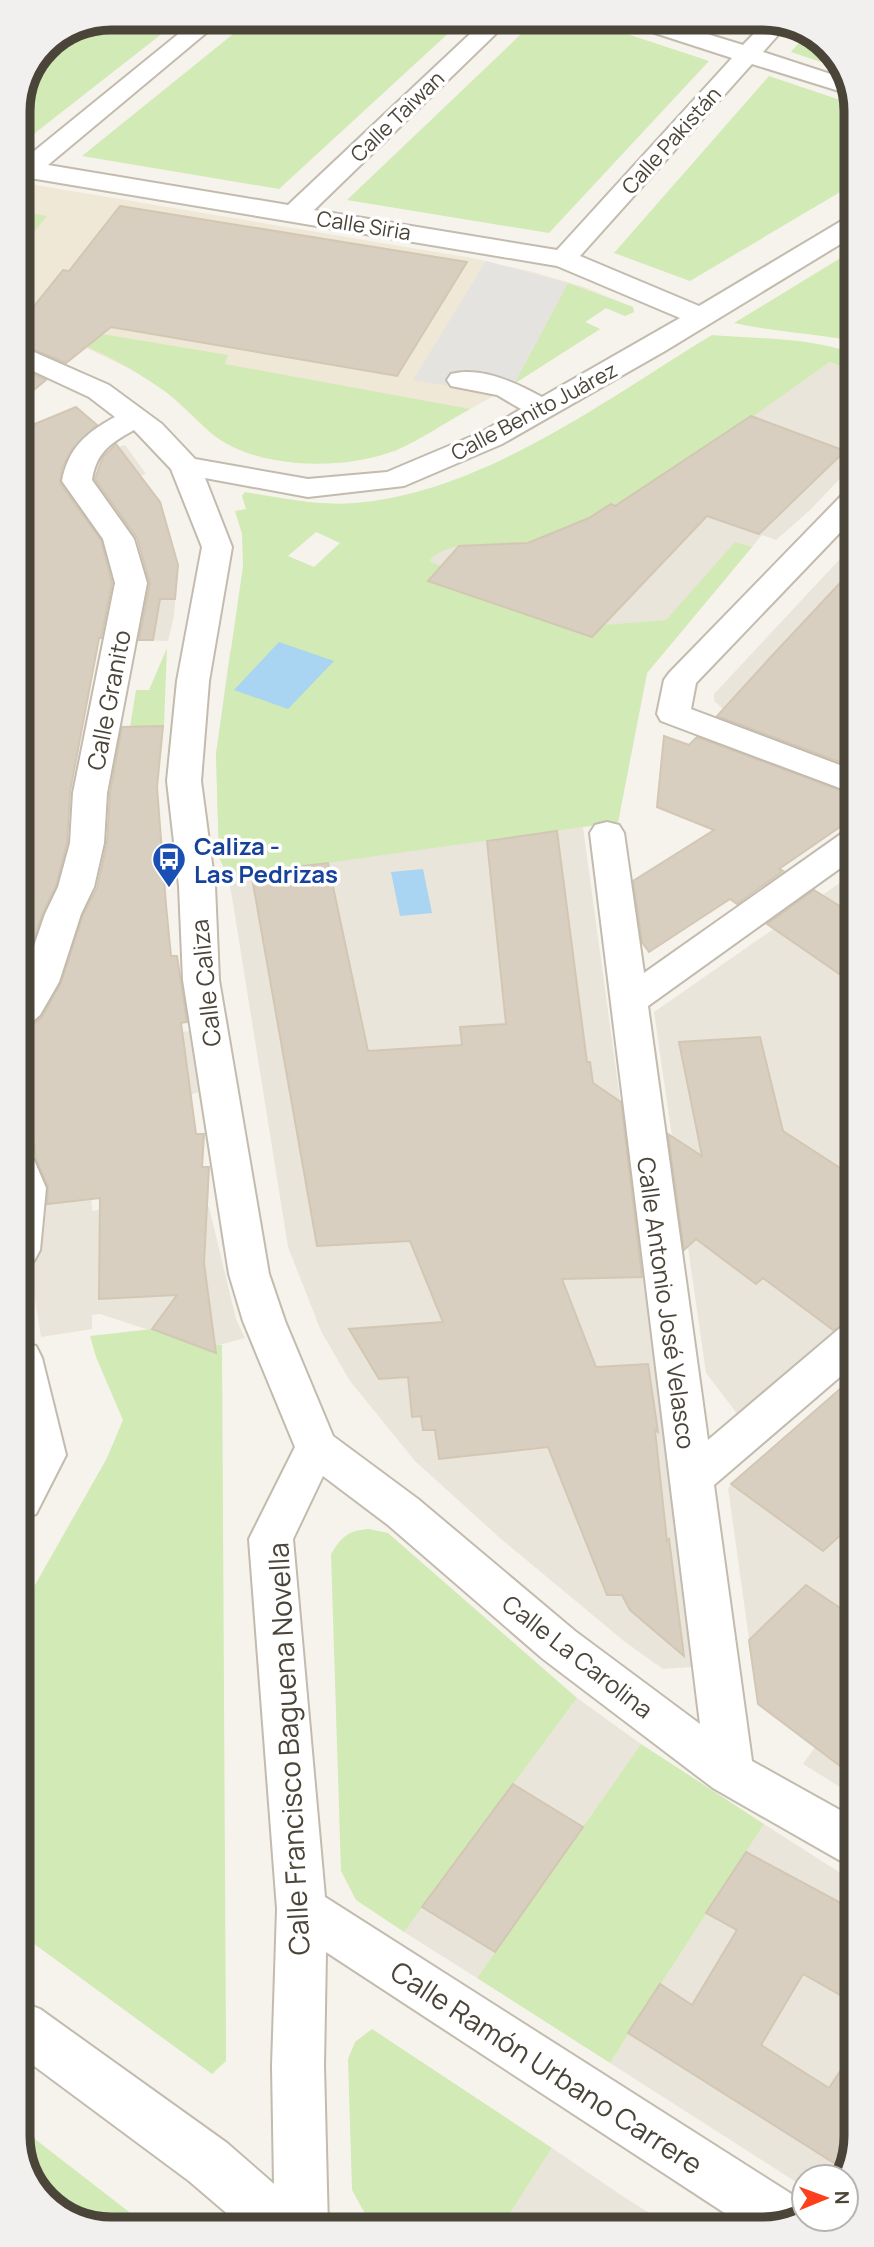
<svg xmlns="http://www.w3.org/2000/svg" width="874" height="2247" viewBox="0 0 874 2247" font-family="Manrope,sans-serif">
  <rect width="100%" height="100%" fill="#f6f3ec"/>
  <g fill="#eae5da">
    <polygon points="830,362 852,371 853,465 809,511 776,540 762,535 647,673 618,822 583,827 695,1651 693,1667 663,1669 625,1642 501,1539 415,1461 350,1381 321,1331 288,1247 232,897 228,877 219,857 216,754 230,651 439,550 611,504 728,432"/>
    <polygon points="125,445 146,474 140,476 161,502 178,563 174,616 168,641 138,640 144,599 142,556 135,534 129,535 116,509 98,489 93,470 97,453"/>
    <polygon points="853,545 853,757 723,709 714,701 714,694"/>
    <polygon points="854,873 855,1312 738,1415 706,1373 654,1012"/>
    <polygon points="76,1023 89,1153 92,1211 99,1210 103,1169 99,1042 189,1031 199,1092 190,1095 196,1133 204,1134 203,1166 209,1167 208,1201 202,1202 202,1207 209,1207 236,1319 245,1338 215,1346 195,1345 100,1314 92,1315 92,1329 41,1337 32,1279 42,1201 26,1119 23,1038 24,1025"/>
    <polygon points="855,1376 856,1797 803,1764 815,1747 758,1704 728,1488"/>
    <polygon points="577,1698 641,1744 477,1978 404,1932"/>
    <polygon points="764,1824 856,1883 856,2136 843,2177 804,2177 804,2187 610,2063"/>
    <polygon points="552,2148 621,2195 668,2225 501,2227"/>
  </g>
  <polygon fill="#efe8d6" points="18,182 472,258 533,272 584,287 633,307 634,312 625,316 606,308 585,322 600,329 497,394 396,451 343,463 297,463 263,458 236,448 211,433 165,391 132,370 70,340 18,323"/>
  <g fill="#d2eab5" fill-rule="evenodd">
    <polygon points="111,18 182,18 21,144 18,144 18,105 45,45"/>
    <polygon points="253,18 465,18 279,189 82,156"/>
    <polygon points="538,18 579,18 709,61 549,233 347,200"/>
    <polygon points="808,32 820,37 842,69 791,52"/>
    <polygon points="769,76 852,104 852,185 690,281 614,253"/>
    <polygon points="18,211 47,216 18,251"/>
    <path d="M852 251V341C813 333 773 332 734 323Z"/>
    <polygon points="568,283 633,307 634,312 625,316 606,308 585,322 600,329 514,384"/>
    <path d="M18 320 228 355 225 364 470 409C446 422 421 440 396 450 344 471 255 470 211 433 195 419 181 402 163 390 120 359 69 336 18 323Z"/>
    <path d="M712 335C759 339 808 337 852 353V371L830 362C746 420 654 492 560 531 549 535 537 541 525 544 493 552 454 534 429 561L441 566 429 581 592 637 604 625 666 620 735 542 752 547 647 673 618 822 228 877 219 857 216 754 243 566 242 534 235 511 246 509 242 496 245 492C280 498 319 506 355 503 484 492 605 400 712 335ZM316 532 340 543 314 567 288 556Z"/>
    <polygon points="167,648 164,726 130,727 136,690 149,690"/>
    <polygon points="152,1329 195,1345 222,1345 226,2047 226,2061 212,2074 22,1935 21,1598 35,1585 107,1458 123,1420 96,1357 90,1336"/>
    <path d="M369 1529 388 1533 577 1698 404 1932 356 1900 341 1871 331 1554C341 1537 349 1530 369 1529Z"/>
    <polygon points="641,1744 764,1824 610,2063 477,1978"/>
    <polygon points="372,2029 552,2148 501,2227 377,2227 370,2223 352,2190 348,2059 355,2042"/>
    <polygon points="22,2129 151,2229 105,2229 54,2210 22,2166"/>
  </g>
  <polygon fill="#e5e3e0" points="486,261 568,283 514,384 497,394 413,380"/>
  <g fill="#a9d4f2">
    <polygon points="279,642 334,661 288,709 234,690"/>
    <polygon points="423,869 432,913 400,916 391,872"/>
  </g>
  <g fill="#d8cfc1" stroke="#d3c7b4" stroke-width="2">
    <polygon points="120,206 467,262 397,376 111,327 66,363 18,343 18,326 63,270 69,271"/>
    <polygon points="18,367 46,380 18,403"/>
    <polygon points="76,407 97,425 72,449 62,468 60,483 101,540 112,583 101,638 99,638 70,792 67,843 56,886 43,913 20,980 18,431"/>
    <polygon points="751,416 845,451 759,534 707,516 592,637 428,581 459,546 528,543 589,518 611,504 615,506"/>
    <polygon points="116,444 160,502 178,565 175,599 160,599 153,640 139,640 150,583 137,538 95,479 103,457"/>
    <polygon points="853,569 853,767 717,716 769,659"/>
    <polygon points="163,726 157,787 166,905 171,956 177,956 187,1022 181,1023 196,1134 204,1134 202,1167 209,1167 204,1263 216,1353 152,1329 177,1295 99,1299 100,1198 47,1204 48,1187 36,1159 34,1143 20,1141 20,1027 34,1024 42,1017 61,983 83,915 97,888 107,843 110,793 122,727"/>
    <polygon points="664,736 689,745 697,737 853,795 853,818 779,869 783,871 737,904 730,899 649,952 642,942 633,881 714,830 657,807"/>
    <polygon points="557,831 587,1062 590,1062 593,1083 621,1102 642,1277 562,1279 596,1367 648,1364 658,1432 655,1430 667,1541 669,1539 684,1656 630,1610 622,1595 607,1595 548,1447 439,1459 435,1430 423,1430 421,1416 412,1417 408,1377 379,1379 349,1329 443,1322 410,1241 317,1246 251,872 328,863 368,1051 462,1045 460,1027 506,1024 487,841"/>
    <polygon points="814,890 854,915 854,984 767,924"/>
    <polygon points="760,1037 783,1131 854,1177 855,1322 833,1330 763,1278 756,1284 696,1239 684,1250 668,1134 702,1156 679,1042"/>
    <polygon points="855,1376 855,1522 823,1551 731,1484"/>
    <polygon points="806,1585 855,1618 856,1778 758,1704 749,1640"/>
    <polygon points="513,1784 583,1827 495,1952 422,1907"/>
    <polygon points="746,1852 856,1911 856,2004 803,1974 761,2045 829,2088 856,2047 856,2136 845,2170 628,2033 660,1984 692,2005 737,1930 706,1913"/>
  </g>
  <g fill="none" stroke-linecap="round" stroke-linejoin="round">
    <g stroke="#c2bbae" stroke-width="4">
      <g id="minor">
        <path d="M198 18H224L48 165 288 205 487 18H512L314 210 557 250 732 58 624 23 620 18H655L743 45 769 18 787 25 763 52 852 81V95L752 64 580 256 699 306 843 220 852 218V237L665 351 502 444 404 486 308 497 205 478 232 547 209 681 201 781 215 886 219 980 269 1274 285 1321 333 1436 418 1499 575 1631 700 1724 590 833 595 825 607 822 619 825 624 833 644 973 841 834 853 831V859L648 1006 708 1440 840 1328 855 1324V1364L714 1485 752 1761 856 1819V1866L839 1860 713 1788 543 1659 388 1525 323 1476 293 1539 325 1897 804 2202V2216L793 2225H743L326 1952 324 2066 328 2228H244L189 2181 22 2057V2002L40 2009 227 2143 274 2184 272 2066 277 1909 249 1539 295 1447 243 1321 229 1274 183 980 179 886 167 781 177 681 202 547 171 469 134 430C110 443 96 453 92 480L134 539 147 583 107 793 104 843 94 887 81 914 59 982 40 1015 33 1021 20 1025V987L45 914 58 887 70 843 73 793 115 583 103 539 62 481C68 448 87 432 115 417L89 397 18 364V345L109 385 162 424 195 459 308 479 387 472 482 432 521 409 497 395 451 386 447 380 451 374C481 366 517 383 542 397L680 318 557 266 18 176V160L22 161Z"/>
        <polygon points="853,492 853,519 696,683 691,709 853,770 853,793 661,721 657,714 664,680 669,673 842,495"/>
        <polygon points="20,1155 34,1160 46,1188 40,1250 34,1261 20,1265"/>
        <polygon points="21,1342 36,1346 42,1358 66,1455 36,1514 21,1519 21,1460 23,1455 21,1443"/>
      </g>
    </g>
    <use href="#minor" fill="#fff" fill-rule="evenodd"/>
  </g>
  <defs>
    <g id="bus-pin" transform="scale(1.75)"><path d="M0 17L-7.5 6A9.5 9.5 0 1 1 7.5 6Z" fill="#1a4fb4" stroke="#fff"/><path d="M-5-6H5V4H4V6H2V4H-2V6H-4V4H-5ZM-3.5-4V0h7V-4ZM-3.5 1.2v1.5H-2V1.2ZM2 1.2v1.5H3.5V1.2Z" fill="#fff"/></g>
  </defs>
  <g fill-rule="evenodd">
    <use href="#bus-pin" x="169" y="859"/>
  </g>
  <g text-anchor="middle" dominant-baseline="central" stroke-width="7" stroke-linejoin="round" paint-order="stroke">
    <g font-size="21" fill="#4b4439" stroke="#fff">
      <text transform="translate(397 116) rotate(-44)">Calle Taiwan</text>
      <text transform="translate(671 140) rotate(-48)">Calle Pakistán</text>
      <text transform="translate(364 225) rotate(9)">Calle Siria</text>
      <text transform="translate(534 411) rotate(-28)">Calle Benito Juárez</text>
    </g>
    <g font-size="24" fill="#4b4439" stroke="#fff">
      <text transform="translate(108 700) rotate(-79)">Calle Granito</text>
      <text transform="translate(205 983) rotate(-96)">Calle Caliza</text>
      <text transform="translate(667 1303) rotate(82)">Calle Antonio José Velasco</text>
      <text transform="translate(578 1656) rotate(38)">Calle La Carolina</text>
    </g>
    <g font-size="24" font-weight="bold" fill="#164399" stroke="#fff" text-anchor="start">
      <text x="194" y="845">Caliza -<tspan x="194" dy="28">Las Pedrizas</tspan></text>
    </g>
    <g font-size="28" fill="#4b4439" stroke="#fff">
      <text transform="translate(288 1749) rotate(-93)">Calle Francisco Baguena Novella</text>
      <text transform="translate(547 2067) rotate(33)">Calle Ramón Urbano Carrere</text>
    </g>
  </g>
  <path d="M0 0H874V2247H0ZM111 30H763A81 81 0 0 1 844 111V2136A81 81 0 0 1 763 2217H111A81 81 0 0 1 30 2136V111A81 81 0 0 1 111 30Z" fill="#f1f0ef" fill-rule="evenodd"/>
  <path fill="none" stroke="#4b4439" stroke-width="9" d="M111 30H763A81 81 0 0 1 844 111V2136A81 81 0 0 1 763 2217H111A81 81 0 0 1 30 2136V111A81 81 0 0 1 111 30Z"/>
  <g transform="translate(825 2198) rotate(89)"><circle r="33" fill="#ffffff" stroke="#b7b4b0" stroke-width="2"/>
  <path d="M0-5L12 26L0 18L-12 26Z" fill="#fc3f1d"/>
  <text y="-10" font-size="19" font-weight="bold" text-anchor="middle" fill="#4b4439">N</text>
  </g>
</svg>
